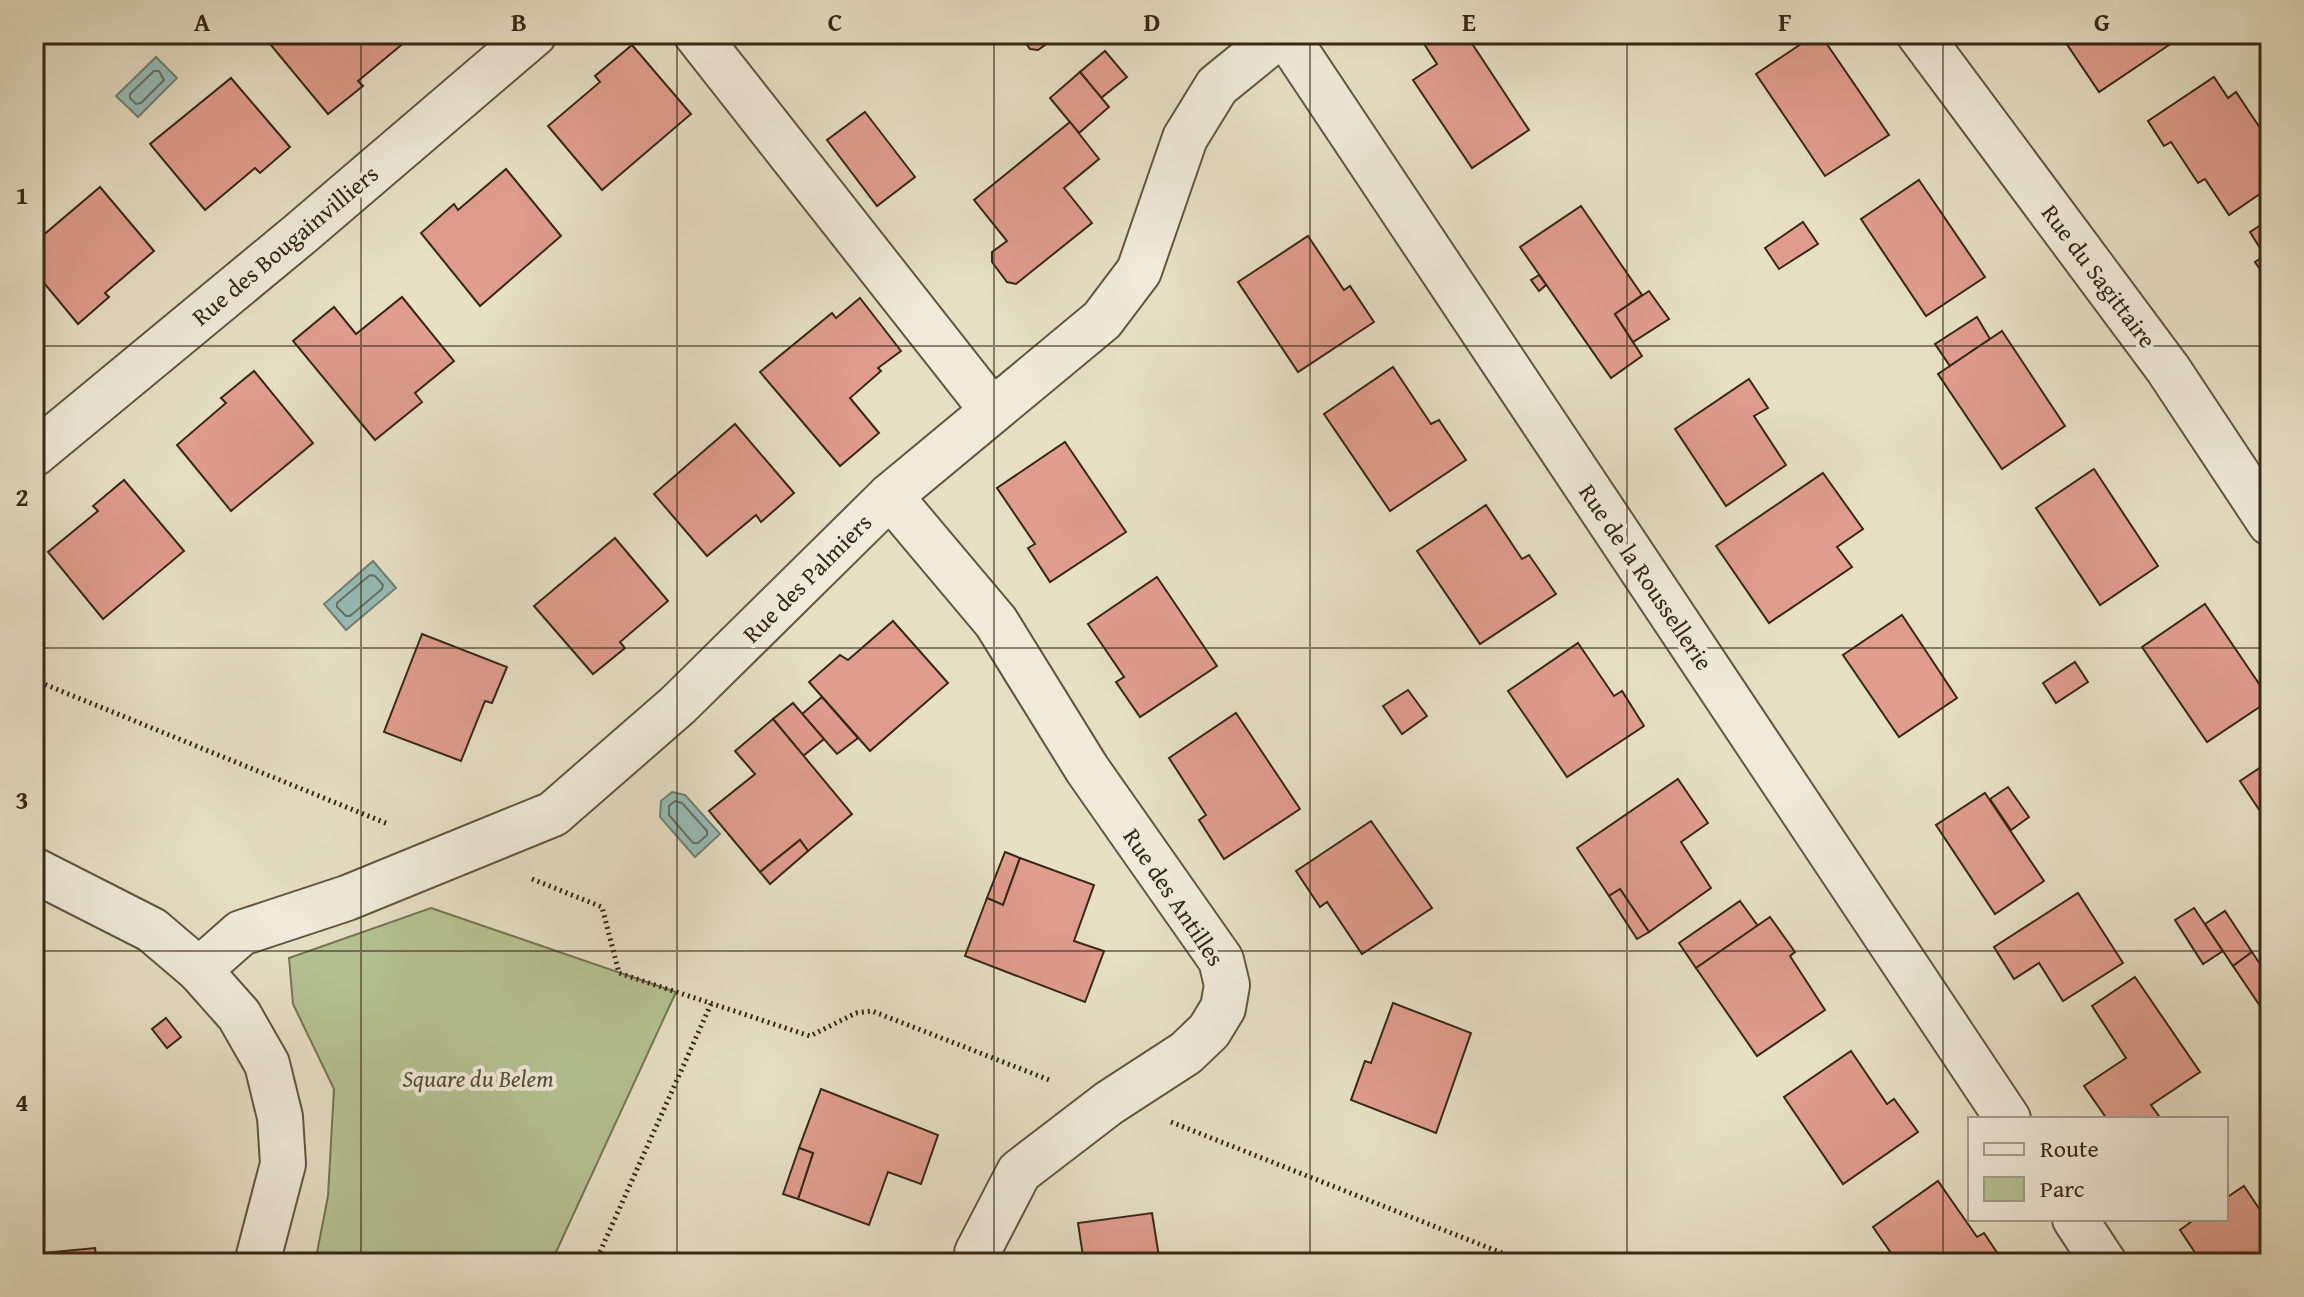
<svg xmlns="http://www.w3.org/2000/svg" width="2304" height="1297" viewBox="0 0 2304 1297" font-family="'Gentium Book Plus',serif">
  <rect width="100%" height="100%" fill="#e6dfc4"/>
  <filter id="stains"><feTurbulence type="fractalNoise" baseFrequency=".0025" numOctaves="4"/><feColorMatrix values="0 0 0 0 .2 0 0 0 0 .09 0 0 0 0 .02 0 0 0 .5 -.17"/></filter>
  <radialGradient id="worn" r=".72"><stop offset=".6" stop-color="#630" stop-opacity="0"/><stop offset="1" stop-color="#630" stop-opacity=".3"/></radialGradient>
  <polygon fill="#b5c294" stroke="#767554" stroke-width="2" points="431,908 676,992 551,1263 315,1263 328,1196 334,1089 293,1004 289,958"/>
  <g fill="#96bcb6" stroke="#708176" stroke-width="2">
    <polygon points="156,57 177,78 138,117 116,96"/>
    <polygon points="373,561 396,588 346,630 324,604"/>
    <polygon points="672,792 685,795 720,834 695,857 660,817 661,801"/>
  </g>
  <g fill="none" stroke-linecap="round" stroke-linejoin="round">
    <g stroke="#667266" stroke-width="2">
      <polygon points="154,71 159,71 164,80 141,103 136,104 130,98 130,94"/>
      <polygon points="370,575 375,576 383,585 382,589 350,616 346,616 337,607 337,603"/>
      <polygon points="675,801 682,803 707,831 707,835 698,843 693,843 669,815 669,806"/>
    </g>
  </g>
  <g fill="#e09c8d" stroke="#372815" stroke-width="2">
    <polygon points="283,34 401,34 406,41 358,81 363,86 328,114 270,44"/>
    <polygon points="1019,34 1068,34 1058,42 1055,38 1038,50 1030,49"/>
    <polygon points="1422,34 1482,34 1471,42 1529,130 1472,168 1413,80 1437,64 1419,36"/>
    <polygon points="1816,34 1820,34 1889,135 1825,176 1756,74"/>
    <polygon points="2060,34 2176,34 2175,41 2099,92"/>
    <polygon points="632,45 691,114 602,190 548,126 600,82 595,76"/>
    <polygon points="1105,51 1127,77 1101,98 1080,72"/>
    <polygon points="1080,72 1109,107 1079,133 1050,98"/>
    <polygon points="2214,77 2228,98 2236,92 2270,143 2270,187 2229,215 2205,179 2198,183 2171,142 2164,146 2148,121"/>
    <polygon points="231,78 290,147 260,173 255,168 205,210 150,144"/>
    <polygon points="865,112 915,177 877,206 827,140"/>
    <polygon points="1070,122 1099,159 1064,188 1092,223 1016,284 1007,282 992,262 992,252 1007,241 974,200"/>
    <polygon points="506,169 561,236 480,306 421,233 454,204 458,210"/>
    <polygon points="1919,180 1985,277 1926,316 1861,219"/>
    <polygon points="100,187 154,251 105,293 109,297 78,324 34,271 34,243"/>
    <polygon points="1581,206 1642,295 1615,314 1642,356 1611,378 1520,247"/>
    <polygon points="2270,219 2270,252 2265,256 2250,232"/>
    <polygon points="1803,222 1818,244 1779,269 1765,248"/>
    <polygon points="1308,236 1344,290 1350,286 1374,322 1298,372 1238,282"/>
    <polygon points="2270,252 2270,284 2255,262"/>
    <polygon points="1539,275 1546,285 1539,291 1531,280"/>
    <polygon points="1649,291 1669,319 1633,342 1615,314"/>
    <polygon points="402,297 454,361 415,393 422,402 375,440 293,341 334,307 356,334"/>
    <polygon points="860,298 901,351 878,368 881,371 850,398 879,433 840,466 760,372 832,313 836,318"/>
    <polygon points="1977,317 1990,339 1950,366 1935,344"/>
    <polygon points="2002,331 2065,426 2002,469 1938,374"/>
    <polygon points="1393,367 1431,424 1439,420 1466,460 1390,511 1324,414"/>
    <polygon points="254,371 313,443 231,511 177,445 226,403 221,398"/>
    <polygon points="1749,379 1768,408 1754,416 1786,465 1726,506 1675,429"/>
    <polygon points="735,424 794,493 761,522 756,515 707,556 654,494"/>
    <polygon points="1065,442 1126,532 1050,582 1028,548 1035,544 997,488"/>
    <polygon points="2094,469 2158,566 2100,605 2036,508"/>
    <polygon points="1823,473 1863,529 1837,547 1852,567 1769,623 1716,546"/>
    <polygon points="124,480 184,551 103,619 48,552 98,511 93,506"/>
    <polygon points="1486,505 1522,559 1529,555 1556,594 1480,644 1417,551"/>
    <polygon points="615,538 668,601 620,642 625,648 593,674 534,606"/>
    <polygon points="1157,577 1217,666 1140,717 1116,682 1124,677 1088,624"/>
    <polygon points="2205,604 2270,700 2207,742 2142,647"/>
    <polygon points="1902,615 1957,698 1899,737 1843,655"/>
    <polygon points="893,621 948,683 870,751 809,682 840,655 848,660"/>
    <polygon points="422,634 507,667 492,703 485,701 461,761 384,732"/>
    <polygon points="1578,643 1614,696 1622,691 1644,726 1567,777 1508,691"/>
    <polygon points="2075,662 2088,682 2056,703 2043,683"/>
    <polygon points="1408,690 1427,716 1402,734 1383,706"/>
    <polygon points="822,697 858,738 837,754 802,714"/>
    <polygon points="793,703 824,739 803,756 773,719"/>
    <polygon points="1236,713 1300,809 1224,859 1199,820 1206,815 1169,758"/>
    <polygon points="773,719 852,814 808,851 800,840 760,872 709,811 755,774 735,751"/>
    <polygon points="2270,761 2270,826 2240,781"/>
    <polygon points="1678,779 1708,823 1681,842 1711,888 1649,932 1620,889 1609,896 1577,848"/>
    <polygon points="2008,787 2029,817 2011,830 1990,799"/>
    <polygon points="1985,793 2044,881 1995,914 1936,825"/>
    <polygon points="1371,821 1432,908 1362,954 1327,902 1320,907 1296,871"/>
    <polygon points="800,840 808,851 770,884 760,872"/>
    <polygon points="1005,852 1020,858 1003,905 987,898"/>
    <polygon points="1020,858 1094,885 1074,941 1104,951 1085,1002 965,956 987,898 1003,905"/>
    <polygon points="1620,889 1649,932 1637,939 1609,896"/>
    <polygon points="2078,893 2123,963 2063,1001 2039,963 2014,979 1994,947"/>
    <polygon points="1740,901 1758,926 1696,968 1679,943"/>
    <polygon points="2194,908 2223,951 2203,964 2175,920"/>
    <polygon points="2225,911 2252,952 2233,966 2205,924"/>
    <polygon points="1770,917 1795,952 1790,956 1825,1010 1757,1056 1696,968"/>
    <polygon points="2252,952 2270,979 2270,1000 2260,1006 2233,966"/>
    <polygon points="2135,977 2200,1072 2151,1105 2161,1119 2107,1119 2084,1086 2126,1058 2092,1006"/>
    <polygon points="1393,1003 1471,1033 1436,1133 1351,1100 1365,1061 1371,1063"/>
    <polygon points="166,1018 181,1037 167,1048 152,1029"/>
    <polygon points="1851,1051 1887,1104 1894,1099 1918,1132 1843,1184 1784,1097"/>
    <polygon points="821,1089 938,1135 921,1184 888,1172 869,1225 798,1199 813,1153 799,1148"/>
    <polygon points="799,1148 813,1153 798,1199 783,1194"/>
    <polygon points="1938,1181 1977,1237 1984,1233 2004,1263 1898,1263 1873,1227"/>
    <polygon points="2244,1186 2270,1225 2270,1263 2202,1263 2180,1230 2195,1219 2226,1219 2226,1198"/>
    <polygon points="1152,1213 1160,1263 1084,1263 1078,1223"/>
    <polygon points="95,1248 97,1263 34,1263 34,1254"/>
  </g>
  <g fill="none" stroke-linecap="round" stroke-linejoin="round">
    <g stroke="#635641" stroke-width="48">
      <g id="minor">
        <polyline points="696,34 992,410"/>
        <polyline points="1285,34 2008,1119"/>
        <polyline points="1919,34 2168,369 2270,523"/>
        <polyline points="34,454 300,234 534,34"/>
        <polyline points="890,496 996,622 1087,769 1221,960 1227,985 1223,1008 1209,1031 1186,1053 1109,1103 1019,1172 977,1253 978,1263"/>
        <polyline points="34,870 152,930 199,970 239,1015 267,1064 280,1117 283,1164 257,1263"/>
        <polyline points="199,970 241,933 347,898 553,814 678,705 890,496 1102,320 1139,271 1185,138 1217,86 1281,34"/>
        <polyline points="2075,1219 2104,1263"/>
      </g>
    </g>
    <g stroke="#372815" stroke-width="5" stroke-dasharray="2 4" stroke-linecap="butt">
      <polyline points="34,680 388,824"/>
      <polyline points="532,879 602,907 619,973 810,1036 856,1013 872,1011 1052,1081"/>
      <polyline points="1171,1122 1527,1263"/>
      <polyline points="595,1263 711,1004"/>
    </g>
    <use href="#minor" stroke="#efead9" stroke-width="44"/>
  </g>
  <path fill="none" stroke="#372815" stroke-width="2" stroke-opacity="0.55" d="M361 34V1263M677 34V1263M994 34V1263M1310 34V1263M1627 34V1263M1943 34V1263M34 346H2270M34 648H2270M34 951H2270"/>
  <g text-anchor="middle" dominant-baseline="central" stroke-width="8" stroke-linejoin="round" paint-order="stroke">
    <g font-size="24" fill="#372815" stroke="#efead9">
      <text transform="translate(285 245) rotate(-40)">Rue des Bougainvilliers</text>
      <text transform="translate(2099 276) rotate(53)">Rue du Sagittaire</text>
      <text transform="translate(1646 577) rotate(56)">Rue de la Roussellerie</text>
      <text transform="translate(807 578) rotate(-45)">Rue des Palmiers</text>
      <text transform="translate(1174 897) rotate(56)">Rue des Antilles</text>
    </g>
    <g font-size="24" font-style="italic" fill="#564e35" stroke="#efead9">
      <text x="478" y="1078">Square du Belem</text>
    </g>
  </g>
  <rect width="2304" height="1297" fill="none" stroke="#e6dfc4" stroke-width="88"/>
  <rect x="1968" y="1117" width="260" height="104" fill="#efead9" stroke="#a59c8b" stroke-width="2"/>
  <rect x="1984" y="1143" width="40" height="12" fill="#efead9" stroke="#a59c8b" stroke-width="2"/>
  <text x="2040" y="1157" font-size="24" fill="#372815">Route</text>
  <rect x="1984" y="1177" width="40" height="24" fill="#b5c294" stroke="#a59c8b" stroke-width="2"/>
  <text x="2040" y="1197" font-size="24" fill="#372815">Parc</text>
  <rect x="44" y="44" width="2216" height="1209" fill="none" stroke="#372815" stroke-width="3"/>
  <g font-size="26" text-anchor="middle" font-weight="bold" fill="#372815">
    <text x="202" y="31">A</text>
    <text x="519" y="31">B</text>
    <text x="835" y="31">C</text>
    <text x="1152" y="31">D</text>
    <text x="1469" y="31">E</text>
    <text x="1785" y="31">F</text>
    <text x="2102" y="31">G</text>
    <text x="22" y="204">1</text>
    <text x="22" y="506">2</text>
    <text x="22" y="809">3</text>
    <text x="22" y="1111">4</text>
  </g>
  <rect width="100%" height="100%" filter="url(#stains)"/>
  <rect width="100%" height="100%" fill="url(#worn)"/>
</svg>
